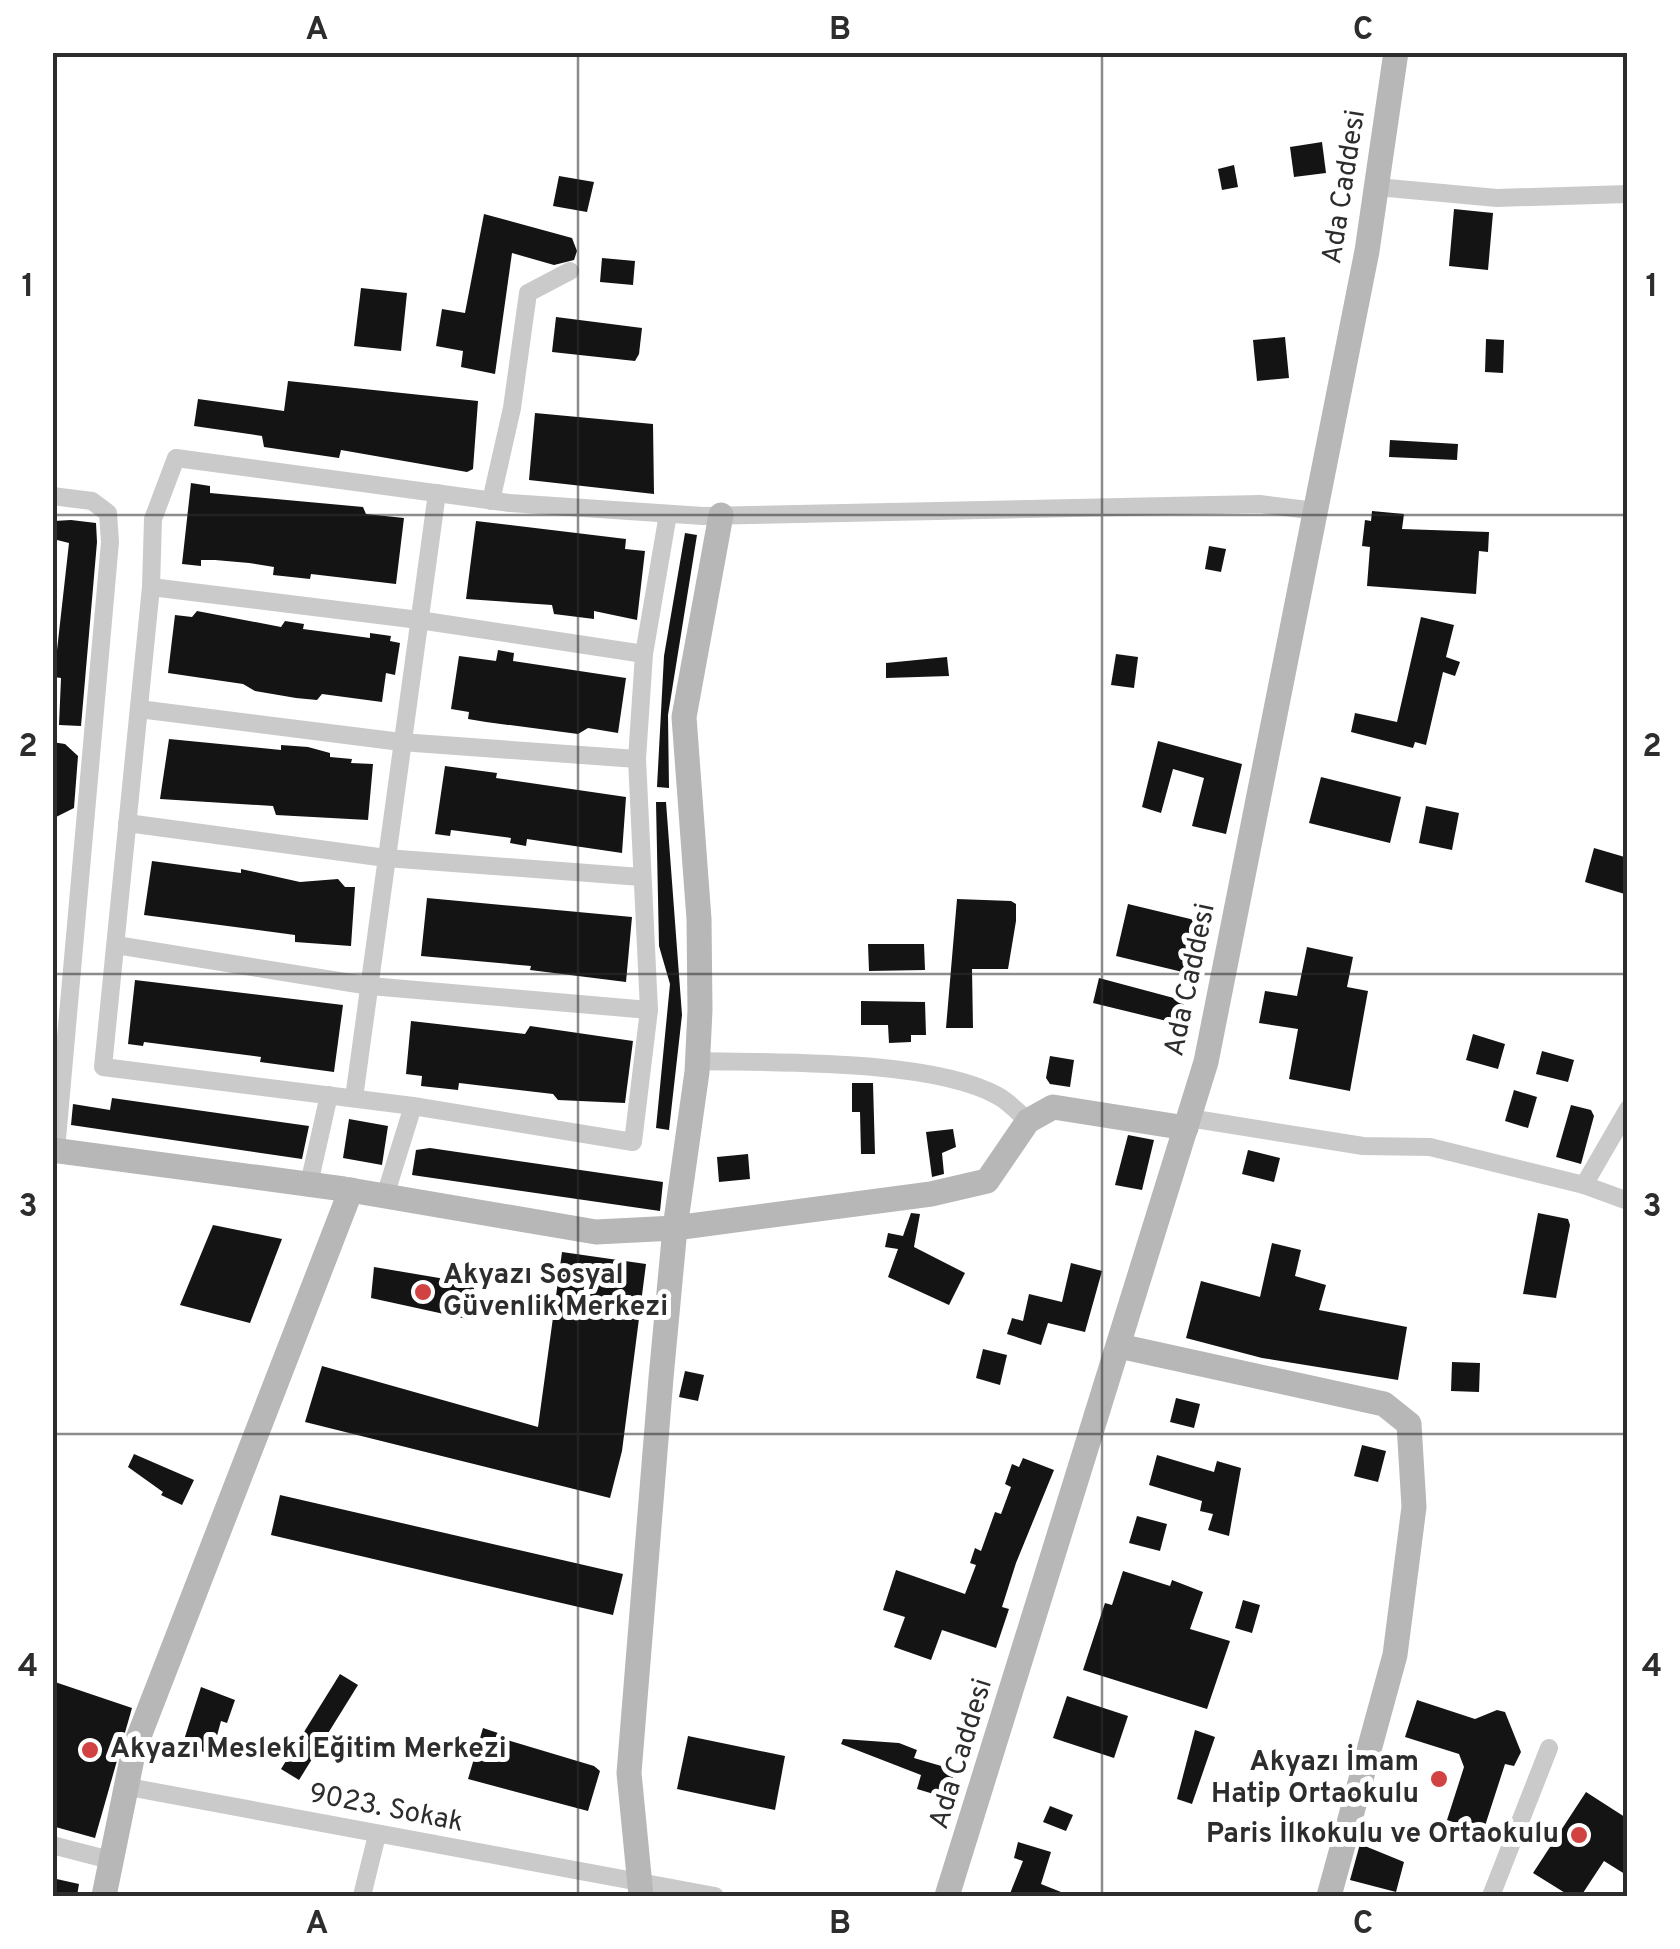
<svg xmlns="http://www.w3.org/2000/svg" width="1680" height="1949" viewBox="0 0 1680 1949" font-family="Overpass,sans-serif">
  <rect width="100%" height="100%" fill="#fff"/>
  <g fill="#141414">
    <polygon points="1322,142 1326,173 1294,177 1290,147"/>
    <polygon points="1234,165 1238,187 1222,190 1218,169"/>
    <polygon points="559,176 594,182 587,212 553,206"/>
    <polygon points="1454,209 1493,213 1488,270 1449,266"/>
    <polygon points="484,214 572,238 577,251 574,260 554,265 512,253 495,374 461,367 463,351 436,346 442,309 465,313"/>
    <polygon points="602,258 635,261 633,285 600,282"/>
    <polygon points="361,288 407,293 401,351 354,346"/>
    <polygon points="556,317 642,328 639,354 635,361 552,352"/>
    <polygon points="1285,337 1289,378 1257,381 1253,340"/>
    <polygon points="1486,339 1504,340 1503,373 1485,372"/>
    <polygon points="288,381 478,401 473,469 467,472 341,450 339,458 264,447 262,436 194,426 198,399 284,411"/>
    <polygon points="535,413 653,424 654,494 529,480"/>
    <polygon points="1390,440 1458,444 1457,460 1389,457"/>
    <polygon points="191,483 210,486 210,493 363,507 366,514 404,518 396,584 311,574 310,579 273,575 274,567 249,563 215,560 201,560 201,566 182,564"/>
    <polygon points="1372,511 1404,514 1402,529 1489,532 1488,552 1479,551 1476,594 1367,586 1370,547 1362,546 1365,520 1371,521"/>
    <polygon points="71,520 96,523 97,542 81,726 59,725 61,678 54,677 69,543 53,539 54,521"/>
    <polygon points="476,521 626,539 625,549 645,551 637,620 594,611 594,619 554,614 552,605 466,599"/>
    <polygon points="685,533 697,535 668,715 669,788 657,787 664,656"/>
    <polygon points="1209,546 1226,549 1221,572 1205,569"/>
    <polygon points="197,611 281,627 285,621 304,624 303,629 370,638 370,633 391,636 390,641 400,643 395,675 386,673 382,702 322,694 317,700 296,698 255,691 243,684 168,673 175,615 192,617"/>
    <polygon points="1421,617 1454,625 1446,657 1460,662 1455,676 1443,672 1426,745 1415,742 1413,748 1351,732 1355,713 1397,722"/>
    <polygon points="498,650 514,653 513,661 626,678 618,733 588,728 578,734 486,722 468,719 469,712 451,709 459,656 496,661"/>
    <polygon points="1116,654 1138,657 1134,688 1111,685"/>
    <polygon points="947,657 949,676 886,678 886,663"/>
    <polygon points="169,739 281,750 281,745 308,747 330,753 330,757 352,759 351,763 373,764 368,820 276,815 273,806 160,799"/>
    <polygon points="1158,741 1242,764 1226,834 1192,826 1204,778 1173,769 1161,813 1142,807"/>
    <polygon points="52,742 65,744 78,756 74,808 52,819"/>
    <polygon points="445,766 497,773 496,778 626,797 622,853 527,839 526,846 510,843 511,838 451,830 450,836 435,834"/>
    <polygon points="1321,777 1401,797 1390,843 1309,823"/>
    <polygon points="656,802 666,802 682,1015 669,1130 656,1128 670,984 659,946"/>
    <polygon points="1426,806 1459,813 1452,850 1419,843"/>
    <polygon points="1594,848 1628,858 1628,895 1585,882"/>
    <polygon points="152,861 241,873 241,869 300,882 338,879 345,887 355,887 351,946 295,942 295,935 144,915"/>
    <polygon points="427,898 632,917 626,982 530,970 531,966 421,956"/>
    <polygon points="957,899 1011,901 1016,904 1016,921 1008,969 972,969 973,1028 946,1028"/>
    <polygon points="1128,904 1207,923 1195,975 1116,956"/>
    <polygon points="868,944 924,944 925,970 869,971"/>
    <polygon points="1307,947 1353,957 1347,987 1368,991 1350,1091 1289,1079 1298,1029 1259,1023 1265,991 1297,996"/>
    <polygon points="1099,978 1185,1001 1179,1024 1093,1003"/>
    <polygon points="135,980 343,1005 334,1072 260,1062 261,1057 144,1042 143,1046 128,1044"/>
    <polygon points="861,1001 925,1002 926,1035 911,1035 911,1042 889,1043 888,1025 861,1025"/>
    <polygon points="411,1021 525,1034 530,1026 633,1041 625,1103 558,1100 553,1094 459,1083 458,1090 421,1086 422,1076 406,1074"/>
    <polygon points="1473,1034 1505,1044 1498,1069 1466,1060"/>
    <polygon points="1542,1051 1574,1060 1568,1082 1536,1074"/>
    <polygon points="1050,1056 1074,1060 1070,1087 1050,1084 1046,1078"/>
    <polygon points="852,1083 873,1083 875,1154 861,1154 860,1112 852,1112"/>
    <polygon points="1514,1090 1537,1097 1528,1128 1505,1121"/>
    <polygon points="112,1098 309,1126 302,1159 71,1125 73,1104 110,1110"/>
    <polygon points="1571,1105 1591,1110 1594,1116 1581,1164 1556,1157"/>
    <polygon points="349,1119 388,1126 382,1165 343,1158"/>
    <polygon points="953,1129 956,1147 942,1153 944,1174 932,1177 926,1132"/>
    <polygon points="1128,1135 1154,1140 1142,1190 1115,1185"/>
    <polygon points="430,1148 663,1182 660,1211 412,1175 416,1150"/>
    <polygon points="1248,1150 1280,1158 1274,1182 1242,1174"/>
    <polygon points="748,1154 750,1179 719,1182 717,1157"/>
    <polygon points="911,1213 920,1214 914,1247 965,1273 949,1305 888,1277 898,1249 885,1247 888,1233 903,1236"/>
    <polygon points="1538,1213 1568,1219 1570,1225 1556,1298 1523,1294"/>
    <polygon points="213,1225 282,1239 250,1323 180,1305"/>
    <polygon points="1272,1243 1301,1250 1295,1276 1326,1285 1319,1310 1407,1327 1398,1380 1262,1358 1186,1338 1201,1281 1260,1297"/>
    <polygon points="562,1252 646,1264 622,1451 610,1498 305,1422 322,1366 538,1427"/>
    <polygon points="1071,1263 1102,1271 1085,1332 1048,1323 1041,1345 1007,1334 1012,1318 1023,1321 1029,1294 1062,1302"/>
    <polygon points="374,1267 475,1284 467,1319 371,1298"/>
    <polygon points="983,1349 1007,1355 1000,1385 976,1378"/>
    <polygon points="1452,1362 1480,1363 1479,1392 1451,1391"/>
    <polygon points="685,1371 704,1375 698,1401 679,1397"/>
    <polygon points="1176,1398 1200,1404 1194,1428 1170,1422"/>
    <polygon points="1362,1445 1386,1451 1378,1482 1354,1476"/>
    <polygon points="134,1454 194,1480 182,1505 161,1495 163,1492 128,1467"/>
    <polygon points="1157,1455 1214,1472 1217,1461 1241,1468 1229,1536 1208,1530 1213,1514 1200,1511 1202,1501 1149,1485"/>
    <polygon points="1023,1458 1054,1470 1016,1563 1002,1607 1009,1609 996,1648 942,1630 931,1660 894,1647 905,1617 883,1610 896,1570 965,1594 976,1565 970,1563 975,1548 981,1551 995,1512 1001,1514 1011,1487 1005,1484 1012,1464 1019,1467"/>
    <polygon points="280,1495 623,1574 613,1615 271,1535"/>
    <polygon points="1137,1516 1167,1524 1160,1551 1129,1543"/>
    <polygon points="1123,1571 1170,1586 1172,1580 1203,1592 1190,1629 1230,1641 1207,1709 1083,1670 1105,1603 1112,1605"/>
    <polygon points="1243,1600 1260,1605 1252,1633 1235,1628"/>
    <polygon points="340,1674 358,1685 299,1780 281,1769"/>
    <polygon points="52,1681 132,1708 95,1838 52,1826"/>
    <polygon points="201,1687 235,1700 227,1723 221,1721 212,1754 182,1746"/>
    <polygon points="1067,1696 1128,1716 1114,1758 1053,1738"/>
    <polygon points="1417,1700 1475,1719 1497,1710 1505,1712 1521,1752 1514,1766 1505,1764 1483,1832 1447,1820 1464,1767 1459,1754 1405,1737"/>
    <polygon points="483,1728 498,1733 497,1737 594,1766 600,1771 588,1811 468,1779"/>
    <polygon points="1195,1730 1215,1737 1192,1804 1177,1799"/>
    <polygon points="688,1736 785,1756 775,1810 677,1789"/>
    <polygon points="843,1739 899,1743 917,1750 914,1758 955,1770 947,1798 917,1789 921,1775 841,1744"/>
    <polygon points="1586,1792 1628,1819 1628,1876 1604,1861 1581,1896 1570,1896 1533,1873"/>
    <polygon points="1050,1806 1073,1815 1066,1831 1043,1822"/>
    <polygon points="1018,1842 1051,1852 1041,1884 1071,1896 1009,1896 1023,1861 1014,1858"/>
    <polygon points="1360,1844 1404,1862 1396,1892 1350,1880"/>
    <polygon points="52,1878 79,1884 77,1896 52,1896"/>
  </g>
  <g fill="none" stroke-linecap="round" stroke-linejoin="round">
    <g stroke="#cacaca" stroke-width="18">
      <polyline points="1377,187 1497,198 1628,194"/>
      <polyline points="52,496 92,501 108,513 110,542 56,1150"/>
      <polyline points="491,501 512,408 528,293 570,271"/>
      <polyline points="668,514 644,654 637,759 649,1010 633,1142 413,1106 103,1067 151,587 153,519 176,458 510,503 703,516 1260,504 1316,511"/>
      <polyline points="151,587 419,620 644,654"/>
      <polyline points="139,709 401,742 637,759"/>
      <polyline points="127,823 386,858 641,877"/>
      <polyline points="116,945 370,986 649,1010"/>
      <path d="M698 1061C776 1063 931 1059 998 1096 1009 1102 1019 1113 1028 1121"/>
      <polyline points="354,1098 437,493"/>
      <polyline points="1189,1118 1363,1146 1430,1147 1584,1185 1628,1201"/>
      <polyline points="309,1184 329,1095"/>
      <polyline points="1584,1185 1628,1109"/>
      <polyline points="385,1196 413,1106"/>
      <polyline points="123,1786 715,1896"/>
      <polyline points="52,1845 110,1860"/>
      <polyline points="362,1896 377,1835"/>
      <polyline points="1491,1896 1549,1748"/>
    </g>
    <g stroke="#b7b7b7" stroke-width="25">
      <polyline points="52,1150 344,1189 596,1232 675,1228 931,1194 987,1181 1028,1121 1053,1107 1186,1128"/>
      <polyline points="1119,1346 1384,1404 1409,1424 1414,1507 1395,1655 1329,1896"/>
      <polyline points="104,1896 134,1749 351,1190"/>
      <polyline points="641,1896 629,1773 661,1378 675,1228 697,1072 700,1010 699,919 684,717 721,515"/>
      <polyline points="947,1896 1206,1062 1367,251 1396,52"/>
    </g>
  </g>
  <path fill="none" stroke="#2d2d2d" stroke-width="2.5" stroke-opacity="0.55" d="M578 52V1896M1102 52V1896M52 515H1628M52 974H1628M52 1434H1628"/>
  <g fill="#d14342" stroke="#fff" stroke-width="4">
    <circle cx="423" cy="1292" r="10"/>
    <circle cx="90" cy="1750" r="10"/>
    <circle cx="1439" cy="1779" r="10"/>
    <circle cx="1579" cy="1835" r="10"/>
  </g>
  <g text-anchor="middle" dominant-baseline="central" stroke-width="10" stroke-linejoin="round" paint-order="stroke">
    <g font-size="28" fill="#2d2d2d" stroke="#fff">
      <text transform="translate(1345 187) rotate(-81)">Ada Caddesi</text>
      <text transform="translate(1191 980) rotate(-78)">Ada Caddesi</text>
      <text transform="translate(962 1754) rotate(-73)">Ada Caddesi</text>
      <text transform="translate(386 1809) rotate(11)">9023. Sokak</text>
    </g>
    <g font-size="28" font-weight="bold" fill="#2d2d2d" stroke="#fff" text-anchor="start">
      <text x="443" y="1276">Akyazı Sosyal<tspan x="443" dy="32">Güvenlik Merkezi</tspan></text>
      <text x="110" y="1750">Akyazı Mesleki Eğitim Merkezi</text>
      <text x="1419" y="1763" text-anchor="end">Akyazı İmam<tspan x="1419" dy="32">Hatip Ortaokulu</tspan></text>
      <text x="1559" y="1835" text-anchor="end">Paris İlkokulu ve Ortaokulu</text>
    </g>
  </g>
  <rect width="1680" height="1949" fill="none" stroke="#ffffff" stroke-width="110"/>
  <rect x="55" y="55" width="1570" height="1839" fill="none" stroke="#2d2d2d" stroke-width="4"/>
  <g font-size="32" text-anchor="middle" font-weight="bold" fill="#2d2d2d">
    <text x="317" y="39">A</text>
    <text x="840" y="39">B</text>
    <text x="1363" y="39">C</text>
    <text x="28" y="296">1</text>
    <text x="1652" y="296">1</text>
    <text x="28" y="756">2</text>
    <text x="1652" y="756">2</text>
    <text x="28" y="1216">3</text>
    <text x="1652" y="1216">3</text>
    <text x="28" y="1676">4</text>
    <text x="1652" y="1676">4</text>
    <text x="317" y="1933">A</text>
    <text x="840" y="1933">B</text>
    <text x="1363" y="1933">C</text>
  </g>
</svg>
